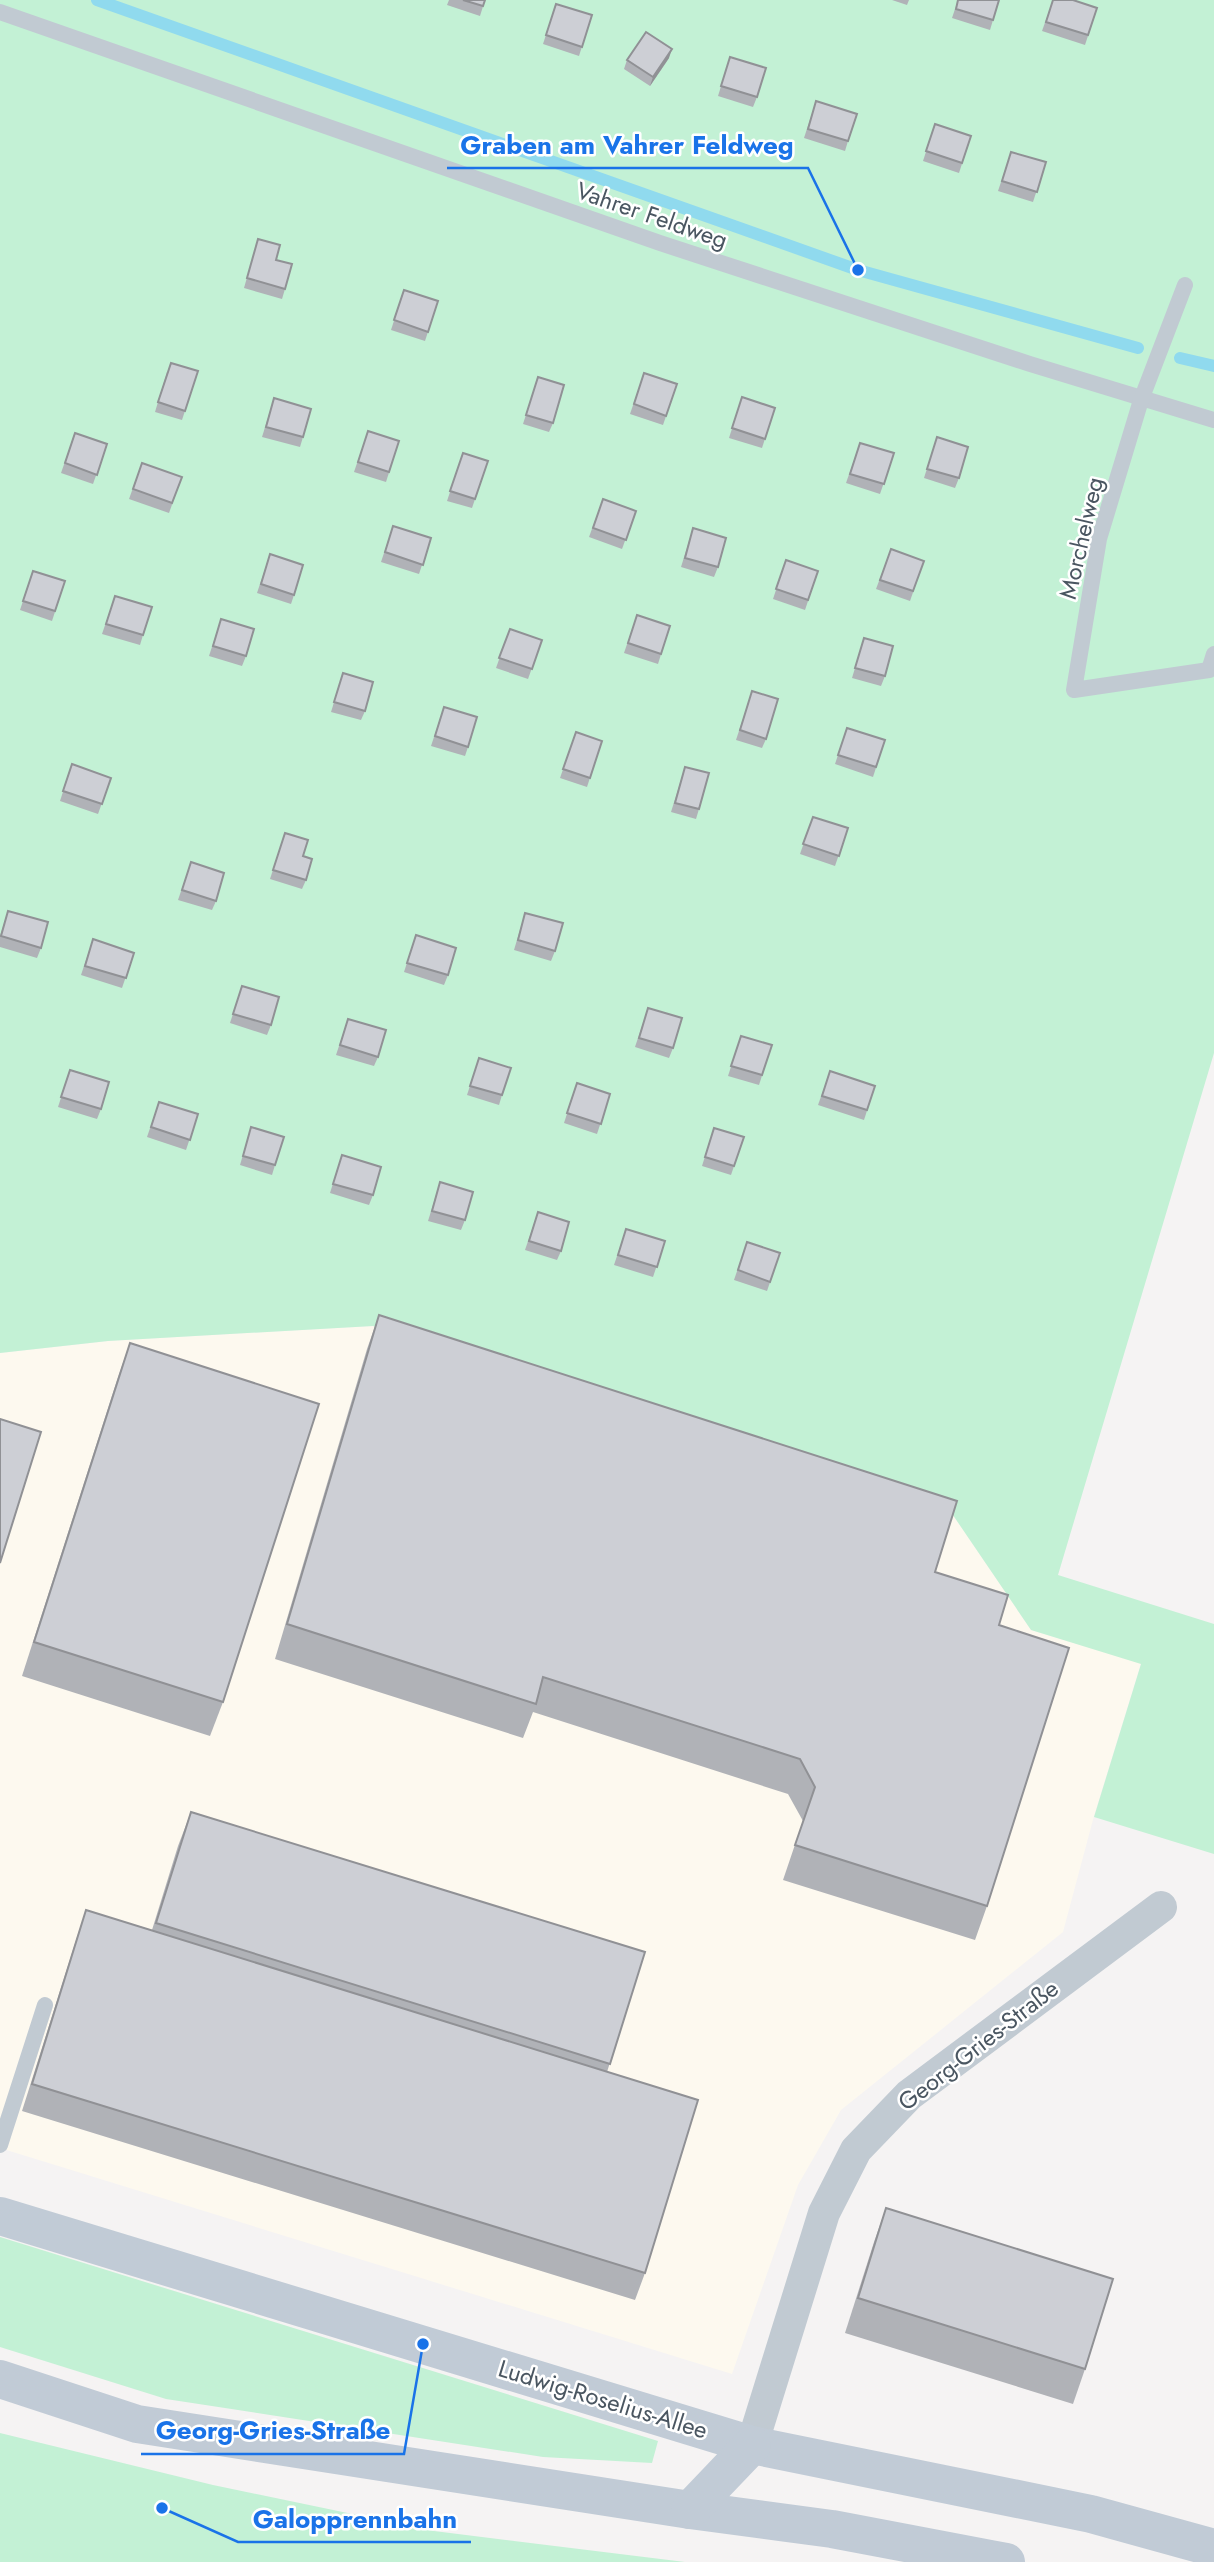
<svg xmlns="http://www.w3.org/2000/svg" width="1214" height="2562" viewBox="0 0 1214 2562" font-family="Jost,sans-serif">
  <rect width="100%" height="100%" fill="#f5f3f3"/>
  <polygon fill="#fdf9ef" points="373,1326 940,1496 1031,1630 1141,1663 1094,1816 1063,1932 841,2110 798,2185 732,2374 0,2148 0,1353 108,1341"/>
  <g fill="#c3f1d5">
    <polygon points="0,0 1214,0 1214,1053 1058,1575 1214,1624 1214,1854 1094,1817 1141,1664 1031,1630 940,1496 373,1326 108,1341 0,1353"/>
    <polygon points="0,2237 658,2441 652,2463 543,2457 166,2399 0,2347"/>
    <polygon points="0,2433 213,2485 434,2531 685,2562 0,2562"/>
  </g>
  <g fill="none" stroke-linecap="round" stroke-linejoin="round">
    <g stroke="#90daee" stroke-width="12">
      <polyline points="97,0 858,270 1138,348"/>
      <polyline points="1180,358 1214,366"/>
    </g>
    <g stroke="#c1cad2" stroke-width="16">
      <polyline points="0,12 660,243 1030,364 1214,420"/>
      <polyline points="1185,285 1141,400 1099,539 1074,690 1209,670 1214,654"/>
      <polyline points="0,2145 45,2005"/>
    </g>
    <polyline stroke="#c1cad2" stroke-width="32" points="752,2445 824,2213 856,2150 909,2095 1161,1907"/>
    <g stroke="#c1cbd6" stroke-width="38">
      <polyline points="0,2216 752,2445 1091,2514 1214,2548"/>
      <polyline points="0,2379 137,2424 690,2510 832,2529 1006,2562"/>
      <polyline points="690,2510 752,2445"/>
    </g>
  </g>
  <g fill="#b0b2b7">
    <polygon points="449,0 485,0 480,16 447,5"/>
    <polygon points="892,0 909,0 907,5"/>
    <polygon points="958,0 999,0 990,30 952,18"/>
    <polygon points="1053,0 1097,8 1085,45 1042,31"/>
    <polygon points="556,4 592,15 579,56 543,44"/>
    <polygon points="730,57 757,97 753,107 718,96"/>
    <polygon points="669,58 650,86 624,69 627,60"/>
    <polygon points="816,101 848,141 845,151 804,138"/>
    <polygon points="935,124 971,136 959,173 923,161"/>
    <polygon points="1011,152 1046,162 1033,202 998,191"/>
    <polygon points="258,239 276,260 285,289 282,299 244,288"/>
    <polygon points="404,290 438,301 425,341 391,330"/>
    <polygon points="198,371 182,420 155,412 167,372"/>
    <polygon points="644,373 677,384 663,425 630,414"/>
    <polygon points="538,377 553,423 549,432 523,424"/>
    <polygon points="742,397 775,408 762,448 729,438"/>
    <polygon points="274,398 303,437 300,447 262,437"/>
    <polygon points="368,431 399,441 386,482 354,472"/>
    <polygon points="75,433 107,444 93,484 61,473"/>
    <polygon points="937,437 959,478 955,488 924,478"/>
    <polygon points="860,443 894,453 880,494 846,483"/>
    <polygon points="463,453 488,461 472,508 447,501"/>
    <polygon points="142,463 182,477 169,513 129,499"/>
    <polygon points="603,499 636,511 622,549 589,537"/>
    <polygon points="393,526 431,538 419,574 381,562"/>
    <polygon points="693,528 718,567 714,577 681,567"/>
    <polygon points="891,549 924,561 910,601 876,589"/>
    <polygon points="270,554 294,595 291,604 257,593"/>
    <polygon points="786,560 818,571 805,610 773,599"/>
    <polygon points="33,571 65,581 52,621 20,610"/>
    <polygon points="115,596 143,635 140,645 102,634"/>
    <polygon points="637,615 670,626 658,664 624,653"/>
    <polygon points="221,619 246,656 242,666 209,656"/>
    <polygon points="510,629 542,640 528,679 496,668"/>
    <polygon points="864,638 885,676 881,686 852,678"/>
    <polygon points="343,673 365,711 361,720 331,712"/>
    <polygon points="752,691 766,739 762,748 736,740"/>
    <polygon points="444,707 468,747 465,756 431,746"/>
    <polygon points="847,728 885,740 873,777 835,764"/>
    <polygon points="576,732 602,741 587,787 560,778"/>
    <polygon points="72,764 111,778 98,814 60,801"/>
    <polygon points="685,767 699,809 696,819 671,812"/>
    <polygon points="813,817 848,828 835,866 800,854"/>
    <polygon points="285,833 303,856 306,880 302,889 270,879"/>
    <polygon points="191,862 216,901 212,910 178,900"/>
    <polygon points="8,911 41,948 37,958 0,947 0,936"/>
    <polygon points="525,913 555,951 551,961 514,950"/>
    <polygon points="416,935 448,975 444,985 404,972"/>
    <polygon points="93,939 134,953 122,988 81,975"/>
    <polygon points="242,986 271,1025 267,1035 230,1023"/>
    <polygon points="648,1008 673,1048 669,1058 635,1047"/>
    <polygon points="348,1019 378,1057 374,1066 336,1055"/>
    <polygon points="741,1036 772,1045 759,1085 728,1076"/>
    <polygon points="479,1058 502,1095 499,1105 467,1095"/>
    <polygon points="70,1070 101,1109 97,1119 58,1107"/>
    <polygon points="830,1071 875,1086 864,1120 818,1105"/>
    <polygon points="577,1083 610,1094 597,1134 564,1123"/>
    <polygon points="159,1102 198,1114 186,1150 147,1137"/>
    <polygon points="251,1127 275,1165 272,1175 240,1165"/>
    <polygon points="714,1128 744,1137 731,1175 702,1166"/>
    <polygon points="342,1155 373,1195 369,1205 330,1193"/>
    <polygon points="440,1182 465,1220 461,1230 428,1221"/>
    <polygon points="538,1212 561,1251 557,1260 525,1250"/>
    <polygon points="626,1229 665,1241 653,1277 614,1265"/>
    <polygon points="747,1242 780,1253 767,1291 734,1280"/>
    <polygon points="379,1315 935,1572 999,1625 987,1906 975,1940 783,1880 803,1821 788,1794 533,1712 523,1738 275,1659 367,1349"/>
    <polygon points="130,1343 223,1702 210,1736 22,1676 118,1377"/>
    <polygon points="191,1812 645,1952 607,2072 645,2273 635,2300 22,2111 77,1937 86,1910 152,1930 178,1846"/>
    <polygon points="886,2208 1085,2369 1073,2404 845,2333 874,2242"/>
  </g>
  <polygon fill="#909195" points="672,49 669,58 650,86 653,77"/>
  <g fill="#cdcfd5" stroke="#909195" stroke-width="2">
    <polygon points="463,0 485,0 483,6"/>
    <polygon points="958,0 999,0 993,20 956,9"/>
    <polygon points="1053,0 1073,0 1097,8 1088,35 1046,22"/>
    <polygon points="556,4 592,15 582,47 546,35"/>
    <polygon points="646,32 672,49 653,77 627,60"/>
    <polygon points="730,57 766,68 757,97 721,86"/>
    <polygon points="816,101 857,114 848,141 808,129"/>
    <polygon points="935,124 971,136 962,163 926,151"/>
    <polygon points="1011,152 1046,162 1037,192 1002,181"/>
    <polygon points="258,239 280,245 276,260 292,264 285,289 247,278"/>
    <polygon points="404,290 438,301 428,332 394,320"/>
    <polygon points="171,363 198,371 185,411 158,402"/>
    <polygon points="644,373 677,384 666,416 634,404"/>
    <polygon points="538,377 564,385 553,423 526,415"/>
    <polygon points="742,397 775,408 765,439 732,428"/>
    <polygon points="274,398 311,409 303,437 266,427"/>
    <polygon points="368,431 399,441 389,472 358,462"/>
    <polygon points="75,433 107,444 97,475 65,463"/>
    <polygon points="937,437 968,447 959,478 927,469"/>
    <polygon points="860,443 894,453 884,484 850,474"/>
    <polygon points="463,453 488,461 475,499 450,491"/>
    <polygon points="142,463 182,477 172,503 133,489"/>
    <polygon points="603,499 636,511 626,540 593,528"/>
    <polygon points="393,526 431,538 423,565 385,552"/>
    <polygon points="693,528 726,538 718,567 685,558"/>
    <polygon points="891,549 924,561 913,591 880,580"/>
    <polygon points="270,554 303,565 294,595 261,584"/>
    <polygon points="786,560 818,571 808,600 776,589"/>
    <polygon points="33,571 65,581 55,611 23,601"/>
    <polygon points="115,596 152,607 143,635 106,624"/>
    <polygon points="637,615 670,626 661,654 628,643"/>
    <polygon points="221,619 254,629 246,656 213,646"/>
    <polygon points="510,629 542,640 532,669 499,658"/>
    <polygon points="864,638 893,646 885,676 855,668"/>
    <polygon points="343,673 373,682 365,711 334,702"/>
    <polygon points="752,691 778,699 766,739 740,730"/>
    <polygon points="444,707 477,717 468,747 435,736"/>
    <polygon points="847,728 885,740 876,767 838,755"/>
    <polygon points="576,732 602,741 590,778 563,769"/>
    <polygon points="72,764 111,778 102,804 63,791"/>
    <polygon points="685,767 709,773 699,809 675,803"/>
    <polygon points="813,817 848,828 839,856 803,844"/>
    <polygon points="285,833 308,840 303,856 312,859 306,880 273,870"/>
    <polygon points="191,862 224,873 216,901 182,890"/>
    <polygon points="8,911 48,922 41,948 1,936"/>
    <polygon points="525,913 563,923 555,951 518,940"/>
    <polygon points="416,935 456,948 448,975 407,963"/>
    <polygon points="93,939 134,953 126,978 85,966"/>
    <polygon points="242,986 279,997 271,1025 233,1014"/>
    <polygon points="648,1008 682,1018 673,1048 639,1038"/>
    <polygon points="348,1019 386,1030 378,1057 340,1045"/>
    <polygon points="741,1036 772,1045 762,1075 731,1066"/>
    <polygon points="479,1058 511,1068 502,1095 470,1086"/>
    <polygon points="70,1070 109,1082 101,1109 61,1097"/>
    <polygon points="830,1071 875,1086 867,1110 822,1096"/>
    <polygon points="577,1083 610,1094 601,1124 567,1113"/>
    <polygon points="159,1102 198,1114 190,1140 151,1127"/>
    <polygon points="251,1127 284,1137 275,1165 243,1156"/>
    <polygon points="714,1128 744,1137 734,1166 705,1157"/>
    <polygon points="342,1155 381,1167 373,1195 333,1184"/>
    <polygon points="440,1182 473,1192 465,1220 432,1211"/>
    <polygon points="538,1212 569,1222 561,1251 529,1241"/>
    <polygon points="626,1229 665,1241 657,1267 618,1255"/>
    <polygon points="747,1242 780,1253 770,1282 738,1270"/>
    <polygon points="379,1315 957,1501 935,1572 1008,1595 999,1625 1069,1648 987,1906 795,1845 815,1787 800,1759 543,1677 536,1704 287,1624"/>
    <polygon points="130,1343 319,1404 223,1702 34,1642"/>
    <polygon points="0,1419 41,1432 0,1563"/>
    <polygon points="191,1812 645,1952 610,2064 156,1923"/>
    <polygon points="86,1910 698,2100 645,2273 32,2084"/>
    <polygon points="886,2208 1113,2279 1085,2369 858,2298"/>
  </g>
  <g text-anchor="middle" dominant-baseline="central" stroke-width="5" stroke-linejoin="round" paint-order="stroke">
    <g font-size="24" fill="#4a5661" stroke="#fff">
      <text transform="translate(652 215) rotate(19)">Vahrer Feldweg</text>
      <text transform="translate(1081 538) rotate(-77)">Morchelweg</text>
      <text transform="translate(978 2045) rotate(-38)">Georg-Gries-Straße</text>
      <text transform="translate(603 2399) rotate(17)">Ludwig-Roselius-Allee</text>
    </g>
  </g>
  <path fill="none" stroke="#1a73e8" stroke-width="2.5" d="M858 270L808 168H447M423 2344L404 2454H141M162 2508L238 2542H471"/>
  <g fill="#1a73e8" stroke="#fff" stroke-width="2.5">
    <circle cx="858" cy="270" r="7"/>
    <circle cx="423" cy="2344" r="7"/>
    <circle cx="162" cy="2508" r="7"/>
  </g>
  <g font-size="26" text-anchor="middle" font-weight="bold" fill="#1a73e8" stroke="#fff" stroke-width="5" stroke-linejoin="round" paint-order="stroke">
    <text x="627" y="154">Graben am Vahrer Feldweg</text>
    <text x="273" y="2439">Georg-Gries-Straße</text>
    <text x="355" y="2528">Galopprennbahn</text>
  </g>
</svg>
